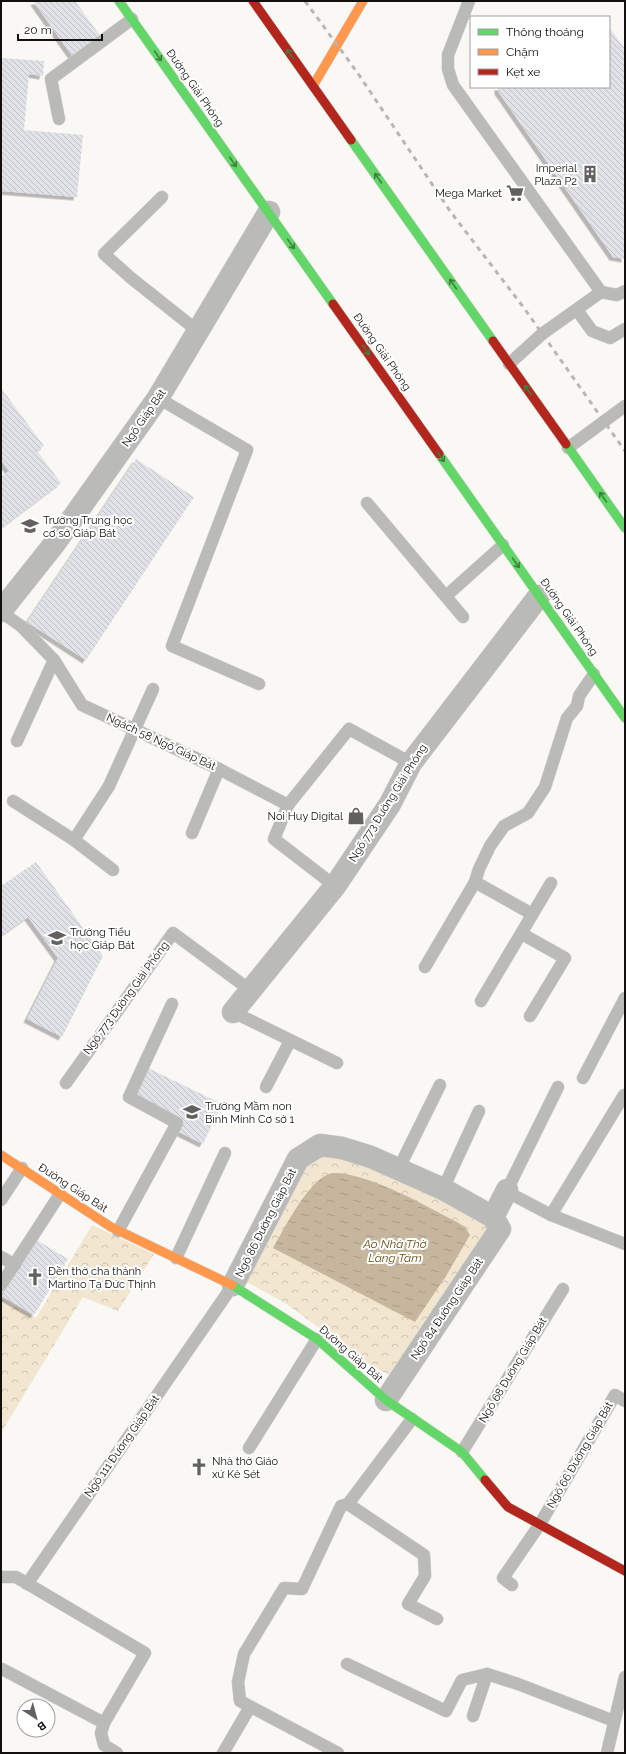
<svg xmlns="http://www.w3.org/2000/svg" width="626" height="1754" viewBox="0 0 626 1754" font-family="Raleway,sans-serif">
  <defs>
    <pattern id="park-crowns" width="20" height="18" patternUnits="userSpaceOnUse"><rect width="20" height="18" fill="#f3e6d1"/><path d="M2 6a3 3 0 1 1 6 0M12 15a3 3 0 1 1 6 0" fill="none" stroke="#cfc4b2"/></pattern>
    <pattern id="water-ripples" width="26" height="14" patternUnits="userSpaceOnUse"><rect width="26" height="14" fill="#c6b69e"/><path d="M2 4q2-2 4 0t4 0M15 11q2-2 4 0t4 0" fill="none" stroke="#a99b87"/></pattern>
    <pattern id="building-back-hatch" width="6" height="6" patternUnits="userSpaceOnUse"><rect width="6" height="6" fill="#e1e2e8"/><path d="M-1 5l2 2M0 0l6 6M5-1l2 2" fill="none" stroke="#c0c1c6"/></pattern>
    <filter id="shadow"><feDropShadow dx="-3.5" dy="3.5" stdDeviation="0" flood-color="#0004"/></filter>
  </defs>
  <rect width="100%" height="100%" fill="#faf8f5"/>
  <g fill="url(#park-crowns)">
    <polygon points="325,1153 342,1154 492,1220 400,1372 388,1374 373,1367 285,1303 245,1281 300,1166"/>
    <polygon points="92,1225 154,1254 118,1311 83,1297 1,1433 1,1298 36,1318"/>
  </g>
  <path fill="url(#water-ripples)" d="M339 1173C380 1179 420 1203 457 1222L465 1227 470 1235 446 1276 415 1322 273 1248C284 1229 308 1181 329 1174 332 1173 336 1173 339 1173Z"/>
  <g fill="url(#building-back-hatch)" filter="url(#shadow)">
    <polygon points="36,1 75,1 101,37 73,57 34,2"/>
    <polygon points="609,27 625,49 625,259 613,257 498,91 498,87 609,87"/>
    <polygon points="1,58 44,61 43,76 29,74 24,130 83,135 77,197 1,191"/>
    <polygon points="1,388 44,446 37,451 61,483 1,528 1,477 9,471 1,460"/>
    <polygon points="136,459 194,497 86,660 27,622"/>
    <polygon points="36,862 103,956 62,1037 27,1019 58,958 28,917 1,936 1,886"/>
    <polygon points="148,1068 222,1104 203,1144 177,1131 182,1120 134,1097"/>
    <polygon points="35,1239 68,1259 34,1315 2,1296"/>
  </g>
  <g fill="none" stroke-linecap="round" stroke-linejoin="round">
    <g stroke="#d4d3d1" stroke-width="13">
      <g id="lane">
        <polyline points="469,1 448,55 448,69 453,85 601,292 617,295 625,291"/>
        <polyline points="59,119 51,79 132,19"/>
        <polyline points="162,197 104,254 131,278 199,332"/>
        <polyline points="577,310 592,331 610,338 625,329"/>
        <polyline points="509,364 542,334 601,292"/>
        <polyline points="158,398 247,450 172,646 259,684"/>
        <polyline points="568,448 625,406"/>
        <polyline points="367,503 463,617"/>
        <polyline points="446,596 503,545"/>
        <polyline points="1,612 21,626 54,660 82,705 219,769 288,805"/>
        <polyline points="17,741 54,660"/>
        <polyline points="13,801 74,840 113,870"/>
        <polyline points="192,833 219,769"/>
        <polyline points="74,840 109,786 153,689"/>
        <polyline points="475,882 532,914"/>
        <polyline points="335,886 274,839 288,805 349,729 411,763"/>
        <polyline points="522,934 565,958 530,1016"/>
        <polyline points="425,967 475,882 479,869 490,846 504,826 528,813 545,787 567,718 577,706 579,696 594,674"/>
        <polyline points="481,1001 551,883"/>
        <polyline points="233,1012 337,1063"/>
        <polyline points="583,1078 625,998"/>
        <polyline points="66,1083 173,933 250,990"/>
        <polyline points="266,1087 290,1041"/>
        <polyline points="558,1087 507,1190 513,1195 551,1215 625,1244"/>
        <polyline points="398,1170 440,1085"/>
        <polyline points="443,1189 479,1111"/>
        <polyline points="1,1200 22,1168"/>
        <polyline points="551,1215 624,1095"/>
        <polyline points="118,1231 177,1123 129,1097 172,1004"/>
        <polyline points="1,1257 15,1265"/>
        <polyline points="176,1258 225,1153"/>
        <polyline points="1,1285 60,1194"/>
        <polyline points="249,1448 317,1339"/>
        <polyline points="462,1452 563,1289"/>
        <polyline points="348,1504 424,1555 425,1576 408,1604 437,1619"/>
        <polyline points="1,1577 16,1577 145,1653 104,1723 101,1733 104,1745 117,1753"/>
        <polyline points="27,1584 233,1285"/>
        <polyline points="512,1585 503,1578 540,1524 615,1395 625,1401"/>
        <polyline points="347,1664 446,1711 462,1680 487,1674 518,1684 614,1721"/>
        <polyline points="2,1669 104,1723"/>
        <polyline points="473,1716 487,1674"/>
        <polyline points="223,1753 250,1707"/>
        <polyline points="338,1753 240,1701 238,1682 244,1654 284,1588 302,1589 341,1506 348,1504 412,1419"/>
        <polyline points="607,1753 625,1677"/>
      </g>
    </g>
    <g stroke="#d4d3d1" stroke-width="23">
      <g id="street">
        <polyline points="1,611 55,543 158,398 269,212"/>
        <polyline points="233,1012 335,886 390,804 411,763 539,596"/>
        <polyline points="493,1217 507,1190"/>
        <polyline points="233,1285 298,1159 320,1145 342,1148 371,1157 443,1189 493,1217 500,1229 386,1400"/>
      </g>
    </g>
    <g stroke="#d4d3d1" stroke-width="10">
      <g id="fast">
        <polyline points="119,1 333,304"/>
        <polyline points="351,140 493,341"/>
        <polyline points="566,444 625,528"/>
        <polyline points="439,454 625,718"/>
        <polyline points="232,1285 317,1339 386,1400 462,1452 485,1480"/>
      </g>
    </g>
    <g stroke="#d4d3d1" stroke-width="10">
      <g id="slow">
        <polyline points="313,86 363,1"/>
        <polyline points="1,1155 111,1227 232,1285"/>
      </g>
    </g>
    <g stroke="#d4d3d1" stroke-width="10">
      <g id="jam">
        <polyline points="253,1 351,140"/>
        <polyline points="333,304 439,454"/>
        <polyline points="493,341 566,444"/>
        <polyline points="485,1480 508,1507 625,1571"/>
      </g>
    </g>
    <use href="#lane" stroke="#babab9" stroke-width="12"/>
    <use href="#street" stroke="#babab9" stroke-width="22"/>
    <use href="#fast" stroke="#63d668" stroke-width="9"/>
    <use href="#slow" stroke="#ff974d" stroke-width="9"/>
    <use href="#jam" stroke="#b3261e" stroke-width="9"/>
    <polyline stroke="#b9b7b5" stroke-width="3" stroke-dasharray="5 5" stroke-linecap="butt" points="305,1 357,72 450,211 524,308 625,451"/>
  </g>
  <defs><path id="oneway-shaft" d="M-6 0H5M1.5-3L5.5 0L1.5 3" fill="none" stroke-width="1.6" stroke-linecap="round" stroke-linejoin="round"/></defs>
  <g stroke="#3f7d40">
    <use href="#oneway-shaft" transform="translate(290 54) rotate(-125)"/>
    <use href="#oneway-shaft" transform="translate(158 56) rotate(55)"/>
    <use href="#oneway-shaft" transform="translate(233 162) rotate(55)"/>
    <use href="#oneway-shaft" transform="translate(378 178) rotate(-125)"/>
    <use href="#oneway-shaft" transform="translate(291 244) rotate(55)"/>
    <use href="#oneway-shaft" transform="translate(453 284) rotate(-125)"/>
    <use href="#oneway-shaft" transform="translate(366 350) rotate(55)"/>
    <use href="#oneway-shaft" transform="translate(528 390) rotate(-125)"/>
    <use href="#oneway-shaft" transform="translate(441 457) rotate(55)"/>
    <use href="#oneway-shaft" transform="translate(603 497) rotate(-125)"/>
    <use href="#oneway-shaft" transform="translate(516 563) rotate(55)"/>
  </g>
  <defs>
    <g id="building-bare" transform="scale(1.38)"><path d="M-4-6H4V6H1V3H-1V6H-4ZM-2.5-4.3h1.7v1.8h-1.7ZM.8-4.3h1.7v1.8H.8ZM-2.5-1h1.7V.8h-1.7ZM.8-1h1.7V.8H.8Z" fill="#63615f" stroke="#fff" stroke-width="2.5" paint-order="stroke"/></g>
    <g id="supermarket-bare" transform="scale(1.38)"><path d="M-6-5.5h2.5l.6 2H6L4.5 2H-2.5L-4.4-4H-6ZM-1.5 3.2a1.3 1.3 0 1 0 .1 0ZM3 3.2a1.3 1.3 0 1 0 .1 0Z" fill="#63615f" stroke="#fff" stroke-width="2.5" paint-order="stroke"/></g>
    <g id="school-bare" transform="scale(1.38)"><path d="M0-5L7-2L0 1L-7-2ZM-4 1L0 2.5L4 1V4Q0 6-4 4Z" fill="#63615f" stroke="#fff" stroke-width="2.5" paint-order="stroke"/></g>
    <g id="shop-bare" transform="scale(1.38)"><path d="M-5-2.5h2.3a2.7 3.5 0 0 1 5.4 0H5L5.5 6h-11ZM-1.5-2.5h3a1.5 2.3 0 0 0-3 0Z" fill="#63615f" stroke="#fff" stroke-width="2.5" paint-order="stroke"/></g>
    <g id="church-bare" transform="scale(1.38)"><path d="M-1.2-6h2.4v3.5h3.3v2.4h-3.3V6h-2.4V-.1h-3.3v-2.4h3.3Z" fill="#63615f" stroke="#fff" stroke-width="2.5" paint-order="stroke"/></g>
  </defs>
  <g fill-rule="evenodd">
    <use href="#building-bare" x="590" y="174"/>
    <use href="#supermarket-bare" x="515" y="193"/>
    <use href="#school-bare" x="30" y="526"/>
    <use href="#shop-bare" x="356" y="816"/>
    <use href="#school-bare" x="57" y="938"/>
    <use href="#school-bare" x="192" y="1112"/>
    <use href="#church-bare" x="35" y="1277"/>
    <use href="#church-bare" x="199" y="1467"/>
  </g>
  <g text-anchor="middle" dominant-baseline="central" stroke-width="4" stroke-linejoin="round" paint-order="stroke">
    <g font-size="11" fill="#12100e" stroke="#fff">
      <text transform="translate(195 88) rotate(55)">Đường Giải Phóng</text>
      <text transform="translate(382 352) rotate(55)">Đường Giải Phóng</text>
      <text transform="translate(144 418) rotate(-55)">Ngõ Giáp Bát</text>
      <text transform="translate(569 617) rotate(55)">Đường Giải Phóng</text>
      <text transform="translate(161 742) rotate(25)">Ngách 58 Ngõ Giáp Bát</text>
      <text transform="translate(388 803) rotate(-58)">Ngõ 773 Đường Giải Phóng</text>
      <text transform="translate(126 998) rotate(-54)">Ngõ 773 Đường Giải Phóng</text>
      <text transform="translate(73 1188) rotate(33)">Đường Giáp Bát</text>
      <text transform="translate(266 1223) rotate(-63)">Ngõ 86 Đường Giáp Bát</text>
      <text transform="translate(447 1309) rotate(-56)">Ngõ 84 Đường Giáp Bát</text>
      <text transform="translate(351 1354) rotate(41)">Đường Giáp Bát</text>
      <text transform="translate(513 1370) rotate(-59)">Ngõ 68 Đường Giáp Bát</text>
      <text transform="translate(122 1446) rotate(-55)">Ngõ 111 Đường Giáp Bát</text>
      <text transform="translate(580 1455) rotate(-60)">Ngõ 66 Đường Giáp Bát</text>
    </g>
    <g font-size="11" fill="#12100e" stroke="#fff" text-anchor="start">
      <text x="577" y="168" text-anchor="end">Imperial<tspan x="577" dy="13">Plaza P2</tspan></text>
      <text x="502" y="193" text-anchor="end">Mega Market</text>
      <text x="43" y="520">Trường Trung học<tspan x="43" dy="13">cơ sở Giáp Bát</tspan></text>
      <text x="343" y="816" text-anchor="end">Noi Huy Digital</text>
      <text x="70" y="932">Trường Tiểu<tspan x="70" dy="13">học Giáp Bát</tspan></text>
      <text x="205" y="1106">Trường Mầm non<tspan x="205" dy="13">Bình Minh Cơ sở 1</tspan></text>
      <text x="48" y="1271">Đền thờ cha thánh<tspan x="48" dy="13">Martino Tạ Đức Thịnh</tspan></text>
      <text x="212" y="1461">Nhà thờ Giáo<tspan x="212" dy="13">xứ Kẻ Sét</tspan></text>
    </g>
    <g font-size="12" font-style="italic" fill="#6b4d10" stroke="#fff">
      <text x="395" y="1244">Ao Nhà Thờ<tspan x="395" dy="14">Làng Tám</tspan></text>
    </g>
  </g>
  <rect width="626" height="1754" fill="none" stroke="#12100e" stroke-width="4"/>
  <rect x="470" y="16" width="140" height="72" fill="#ffffff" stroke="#a09f9f"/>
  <rect x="478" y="29" width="20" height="6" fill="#63d668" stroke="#a09f9f"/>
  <text x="506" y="36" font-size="12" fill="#12100e">Thông thoáng</text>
  <rect x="478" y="49" width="20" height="6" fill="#ff974d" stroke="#a09f9f"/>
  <text x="506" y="56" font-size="12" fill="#12100e">Chậm</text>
  <rect x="478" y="69" width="20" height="6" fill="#b3261e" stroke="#a09f9f"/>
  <text x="506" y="76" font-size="12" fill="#12100e">Kẹt xe</text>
  <g transform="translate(36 1718) rotate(144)"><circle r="19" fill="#ffffff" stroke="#a09f9f"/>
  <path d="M0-3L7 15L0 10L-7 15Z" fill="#63615f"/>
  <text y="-6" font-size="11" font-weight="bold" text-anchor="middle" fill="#12100e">B</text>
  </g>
  <path d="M18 34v6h84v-6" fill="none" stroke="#12100e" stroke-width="2"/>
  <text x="24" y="34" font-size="12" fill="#12100e" stroke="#ffffff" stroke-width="3" paint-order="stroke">20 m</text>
</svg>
